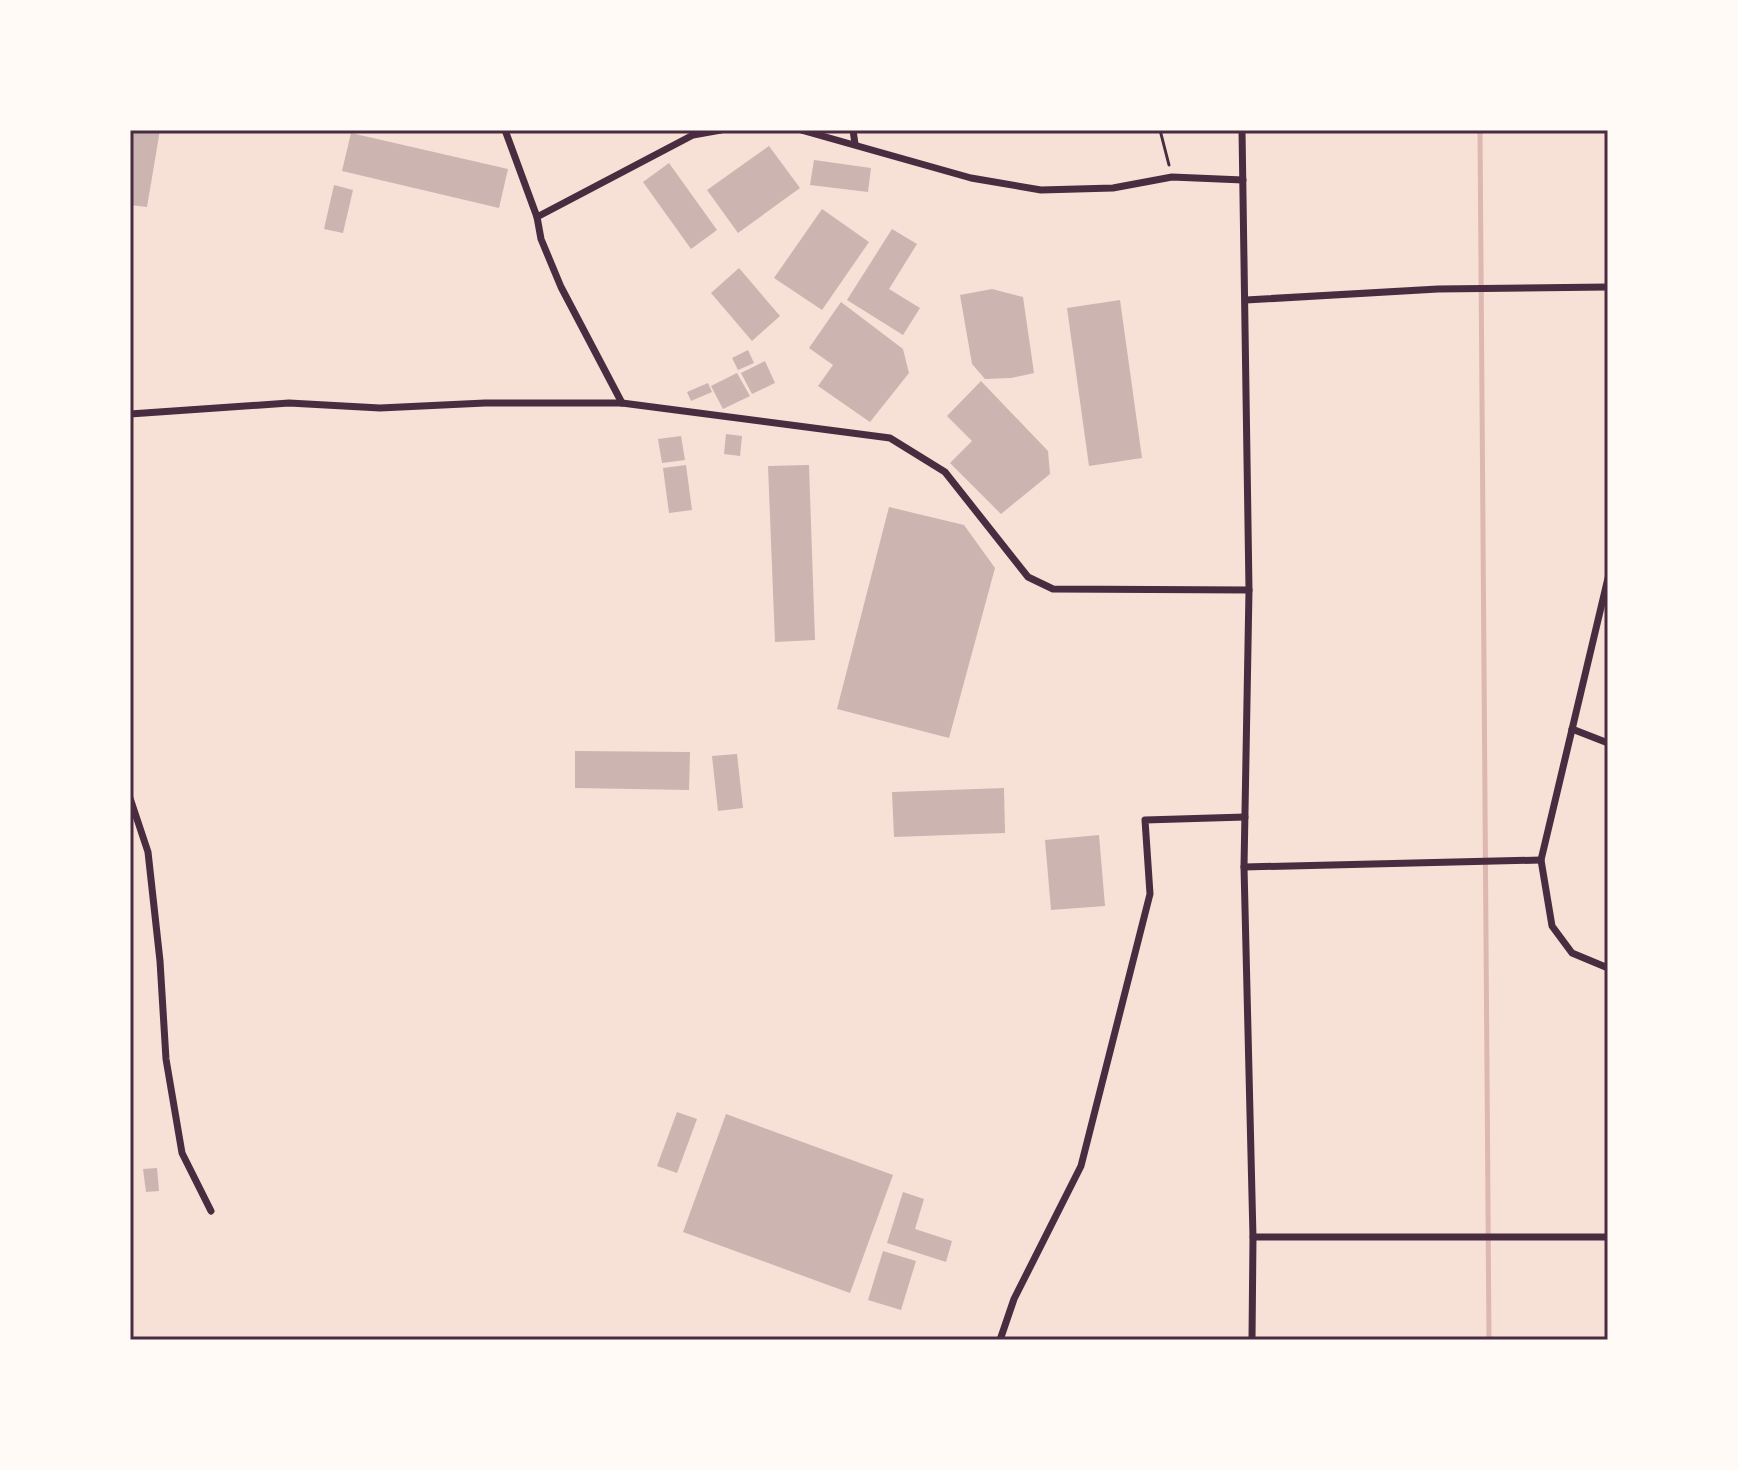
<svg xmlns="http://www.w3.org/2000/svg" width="1738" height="1470" viewBox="0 0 1738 1470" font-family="'Exo 2',sans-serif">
  <rect width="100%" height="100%" fill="#f7e1d7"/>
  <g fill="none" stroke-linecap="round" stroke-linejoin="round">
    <polyline stroke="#dcb8b0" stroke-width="5" points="1480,130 1489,1340"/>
  </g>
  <g fill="#ccb4b1">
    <polygon points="130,130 160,130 147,207 130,205"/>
    <polygon points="351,133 508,169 499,208 342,171"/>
    <polygon points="769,146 800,188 738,233 707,190"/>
    <polygon points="814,160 871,168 868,192 810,185"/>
    <polygon points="669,163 717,230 691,249 643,182"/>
    <polygon points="334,185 353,190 343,233 324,229"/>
    <polygon points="822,209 869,242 822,310 774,278"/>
    <polygon points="892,229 917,244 889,289 920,308 903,335 847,300"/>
    <polygon points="739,268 780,316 752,341 711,293"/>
    <polygon points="992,289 1023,297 1034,373 1011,378 985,379 972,364 960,295"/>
    <polygon points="1120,300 1142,458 1089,466 1067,308"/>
    <polygon points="841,302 903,349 909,373 870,422 818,386 833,365 809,348"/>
    <polygon points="748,350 754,363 738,370 732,358"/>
    <polygon points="765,361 775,383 752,394 741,373"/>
    <polygon points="737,373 750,396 723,409 711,386"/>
    <polygon points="981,381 1048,451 1050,474 1001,514 950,463 972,441 947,416"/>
    <polygon points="708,383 712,392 691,401 687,392"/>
    <polygon points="726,434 742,436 740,456 724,454"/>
    <polygon points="681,436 685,460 662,463 658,439"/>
    <polygon points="686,465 692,510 669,513 663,468"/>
    <polygon points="809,465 815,640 775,642 768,466"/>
    <polygon points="889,507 964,525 995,568 949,738 837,709"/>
    <polygon points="575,751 690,752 689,790 575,788"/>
    <polygon points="737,754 743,808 718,811 712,756"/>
    <polygon points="1004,788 1005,833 894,837 892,792"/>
    <polygon points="1099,835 1105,906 1051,910 1045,840"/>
    <polygon points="677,1112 697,1119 677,1173 657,1166"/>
    <polygon points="726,1114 893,1175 850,1293 683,1232"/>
    <polygon points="157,1168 159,1191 146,1192 143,1169"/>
    <polygon points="903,1192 924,1199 915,1229 952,1241 946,1262 887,1243"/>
    <polygon points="883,1251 916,1261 901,1310 868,1300"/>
  </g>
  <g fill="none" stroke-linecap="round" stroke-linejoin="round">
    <polyline stroke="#4a2c40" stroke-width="3" points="1160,130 1169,165"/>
    <g stroke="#4a2c40" stroke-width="7">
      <polyline points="505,130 537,217 541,239 561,287 622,403"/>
      <polyline points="801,130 971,178 1041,190 1113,188 1172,177 1243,180"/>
      <polyline points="853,130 855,144"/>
      <polyline points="1242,130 1249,590 1244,867 1253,1237 1252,1340"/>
      <polyline points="537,217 693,135 721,130"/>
      <polyline points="1246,300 1438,289 1608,287"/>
      <polyline points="130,414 289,403 380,408 485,403 622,403 890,438 945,472 1028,577 1053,589 1249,590"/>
      <polyline points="1608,578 1541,860 1552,926 1572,953 1608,968"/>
      <polyline points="1572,729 1608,743"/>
      <polyline points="130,798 148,852 160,961 166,1059 182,1153 211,1211"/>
      <polyline points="1244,867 1541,860"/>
      <polyline points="1253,1237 1608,1237"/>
      <polyline points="1000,1340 1014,1299 1081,1166 1150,894 1145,820 1245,817"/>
    </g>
  </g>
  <rect width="1738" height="1470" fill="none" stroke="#fffaf5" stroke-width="264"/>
  <rect x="132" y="132" width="1474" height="1206" fill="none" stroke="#4a2c40" stroke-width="3"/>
</svg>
